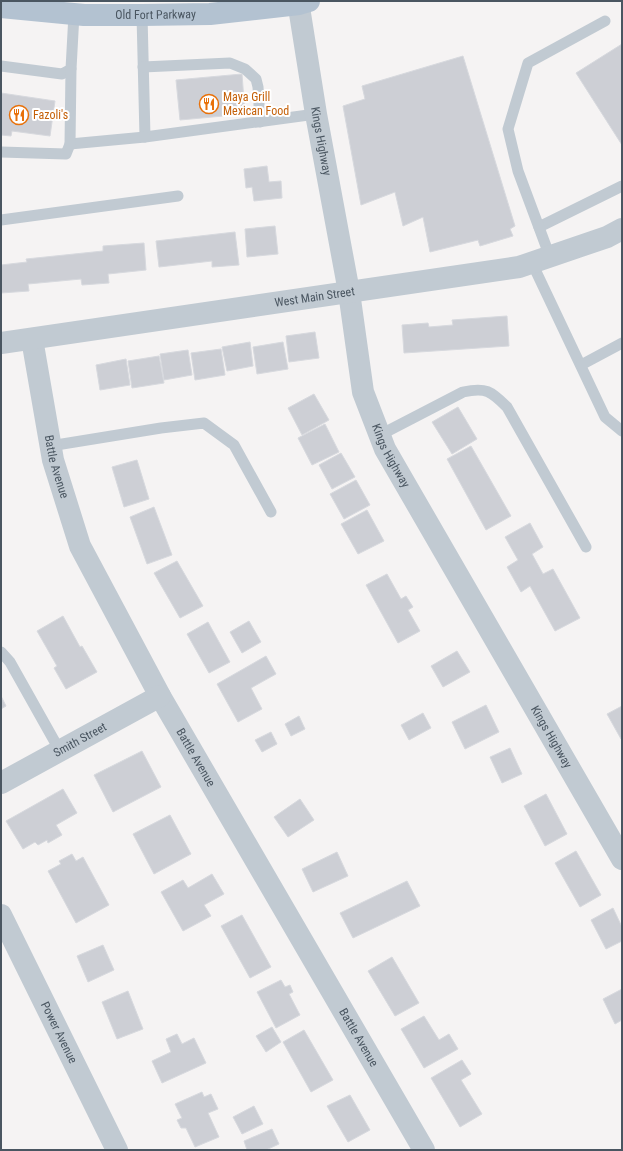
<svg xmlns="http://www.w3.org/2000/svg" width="623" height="1151" viewBox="0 0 623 1151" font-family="'Roboto Condensed',sans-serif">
  <rect width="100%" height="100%" fill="#f5f3f3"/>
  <g fill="#cdcfd5" stroke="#d7d9de">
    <polygon points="622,44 622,145 576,73"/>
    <polygon points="463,56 515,226 510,229 513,236 480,246 478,240 430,252 423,217 403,226 395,192 361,205 343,106 365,99 362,86"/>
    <polygon points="242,74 245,114 180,120 176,80"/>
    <polygon points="1,93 55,101 50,136 12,131 11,136 1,135"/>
    <polygon points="267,166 269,182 281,181 282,198 254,201 252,187 246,188 244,169"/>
    <polygon points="275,226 278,254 247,257 245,229"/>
    <polygon points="235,232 239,265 212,267 212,261 159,267 156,241"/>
    <polygon points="144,243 146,270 108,274 109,283 82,285 81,279 28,284 29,291 1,293 1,265 27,262 26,259 103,251 103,246"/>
    <polygon points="507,316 509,346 404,353 402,325 428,323 429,327 453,325 452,320"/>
    <polygon points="315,332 319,358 289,362 286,336"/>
    <polygon points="250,342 253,366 227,371 222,347"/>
    <polygon points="283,342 288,369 257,374 253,347"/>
    <polygon points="221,349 225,375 195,380 191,353"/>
    <polygon points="188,350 192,375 164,380 160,354"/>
    <polygon points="159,356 164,383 132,388 128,361"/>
    <polygon points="126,359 130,385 100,390 96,365"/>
    <polygon points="314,394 329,420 302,435 288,408"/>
    <polygon points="458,407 477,439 452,454 432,422"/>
    <polygon points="325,424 339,452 312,465 298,438"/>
    <polygon points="471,446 511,516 486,530 447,459"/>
    <polygon points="341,453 355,477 332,489 319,465"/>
    <polygon points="137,460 149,499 124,507 112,467"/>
    <polygon points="356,480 370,505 344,519 330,494"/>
    <polygon points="154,507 172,555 147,564 130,517"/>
    <polygon points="367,510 384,541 358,554 341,524"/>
    <polygon points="530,523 543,547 532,554 543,574 553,569 580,618 555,631 530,586 521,592 507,567 518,560 505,537"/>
    <polygon points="177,561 203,606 180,618 154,573"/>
    <polygon points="387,574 401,599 406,596 413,607 408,610 420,631 398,643 366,585"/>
    <polygon points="63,616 80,647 82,646 97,672 66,689 54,668 57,666 37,631"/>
    <polygon points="249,621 261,642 242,653 230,632"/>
    <polygon points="208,622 230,662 209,673 187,634"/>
    <polygon points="457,651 470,672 443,687 431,666"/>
    <polygon points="266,656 276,674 251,688 262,709 238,722 217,684"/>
    <polygon points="1,696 6,706 1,709"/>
    <polygon points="486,705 499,732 465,749 452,722"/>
    <polygon points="622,706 622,738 621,739 607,714"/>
    <polygon points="423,713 431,728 409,740 401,725"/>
    <polygon points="299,716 305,729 291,736 285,724"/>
    <polygon points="271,732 277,744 262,752 255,740"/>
    <polygon points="510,748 522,774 502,783 490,757"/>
    <polygon points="142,751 161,787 113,812 94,775"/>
    <polygon points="63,789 77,813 56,825 62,835 48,843 47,840 38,845 35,842 23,849 6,821"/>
    <polygon points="546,794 567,834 545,846 524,806"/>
    <polygon points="300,799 314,820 288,837 274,817"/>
    <polygon points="170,815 191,854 154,874 133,834"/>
    <polygon points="576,851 601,895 580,907 555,863"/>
    <polygon points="337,852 348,876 313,892 302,869"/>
    <polygon points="72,854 76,861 83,857 109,905 76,923 48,871 61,864 59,861"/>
    <polygon points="212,874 224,894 204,905 211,916 183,931 161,892 183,880 188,888"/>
    <polygon points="407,881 420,906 353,938 340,913"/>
    <polygon points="613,908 622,927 622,941 606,949 591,920"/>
    <polygon points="242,915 271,967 250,978 221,926"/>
    <polygon points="103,945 114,970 88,982 77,956"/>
    <polygon points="392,957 419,1003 395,1016 368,971"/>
    <polygon points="281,980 285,987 290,985 293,992 289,994 300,1015 276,1028 257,992"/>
    <polygon points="622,989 622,1020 615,1024 603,999"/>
    <polygon points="128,991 143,1029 117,1039 102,1002"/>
    <polygon points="424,1016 439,1040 449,1034 458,1049 424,1068 401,1029"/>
    <polygon points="272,1027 281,1042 266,1052 256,1036"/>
    <polygon points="304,1030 333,1080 311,1092 283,1042"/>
    <polygon points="177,1034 182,1044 194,1038 206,1063 162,1083 152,1061 171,1052 166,1039"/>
    <polygon points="462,1060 471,1074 461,1080 482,1114 460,1127 431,1078"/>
    <polygon points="202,1092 204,1097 211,1094 218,1109 208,1113 219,1137 195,1147 186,1128 181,1128 177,1120 182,1118 175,1104"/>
    <polygon points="350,1095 370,1130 348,1142 327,1106"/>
    <polygon points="254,1106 263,1124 242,1134 233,1117"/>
    <polygon points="272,1129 279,1144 266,1150 247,1150 244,1141"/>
  </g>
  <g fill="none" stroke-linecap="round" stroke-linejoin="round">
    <g stroke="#c1cad2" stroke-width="11">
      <polyline points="142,15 145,137 316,114"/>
      <polyline points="1,66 62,74 71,69 74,14"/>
      <polyline points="143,67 230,63 245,69 256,79 258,87 260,122"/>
      <polyline points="70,144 145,137"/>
      <polyline points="1,152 66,154 70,144 71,69"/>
      <polyline points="1,220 178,196"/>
      <polyline points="539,227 622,186"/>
      <polyline points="550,257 518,171 508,129 528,63 605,21"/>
      <polyline points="532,263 605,417 622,431"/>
      <polyline points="581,365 622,343"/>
      <path d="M380 435 463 392C486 387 491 391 507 407L586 547"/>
      <polyline points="50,446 161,428 204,423 234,445 271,512"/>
      <polyline points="1,652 10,662 60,751"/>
    </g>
    <g stroke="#c1cad2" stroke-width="22">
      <path id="s1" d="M298 1 316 114 349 292 363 392 385 449 622 859"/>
      <path id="s2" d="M32 339 53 460 80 546 160 696 424 1150"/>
      <path id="s3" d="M1 343 519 267 607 237 622 229"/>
      <path id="s4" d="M1 783 160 696"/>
      <path id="s5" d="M1 915 117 1150"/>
    </g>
    <path stroke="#b3c2d1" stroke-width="22" id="s6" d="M1 7 84 15H142L210 14 299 4 309 1"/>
  </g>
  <defs>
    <g id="restaurant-ring" transform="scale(1)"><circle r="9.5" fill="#fff" stroke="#e8710a" stroke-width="1.5"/><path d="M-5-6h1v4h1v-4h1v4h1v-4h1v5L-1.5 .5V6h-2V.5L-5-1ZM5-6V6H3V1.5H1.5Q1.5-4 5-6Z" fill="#e8710a"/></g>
  </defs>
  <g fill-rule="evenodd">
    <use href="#restaurant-ring" x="209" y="104"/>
    <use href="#restaurant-ring" x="19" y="115"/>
  </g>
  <g text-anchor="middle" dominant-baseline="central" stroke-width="4" stroke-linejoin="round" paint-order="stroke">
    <g font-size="12" fill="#4a5661" stroke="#fff">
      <text stroke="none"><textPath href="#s6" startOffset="155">Old Fort Parkway</textPath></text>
      <text stroke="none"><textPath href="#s1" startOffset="142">Kings Highway</textPath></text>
      <text stroke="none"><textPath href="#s3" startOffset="317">West Main Street</textPath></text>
      <text stroke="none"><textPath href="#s1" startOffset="466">Kings Highway</textPath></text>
      <text stroke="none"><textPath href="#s2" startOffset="130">Battle Avenue</textPath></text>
      <text stroke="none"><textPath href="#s1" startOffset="790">Kings Highway</textPath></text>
      <text stroke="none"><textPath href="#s4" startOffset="90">Smith Street</textPath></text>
      <text stroke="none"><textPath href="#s2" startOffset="454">Battle Avenue</textPath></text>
      <text stroke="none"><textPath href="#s5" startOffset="131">Power Avenue</textPath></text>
      <text stroke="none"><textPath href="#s2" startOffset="778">Battle Avenue</textPath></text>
    </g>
    <g font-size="12" fill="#c56008" stroke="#fff" text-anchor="start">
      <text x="223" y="97">Maya Grill<tspan x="223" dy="14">Mexican Food</tspan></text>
      <text x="33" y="115">Fazoli's</text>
    </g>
  </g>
  <rect width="623" height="1151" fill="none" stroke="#4a5661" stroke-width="4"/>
</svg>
